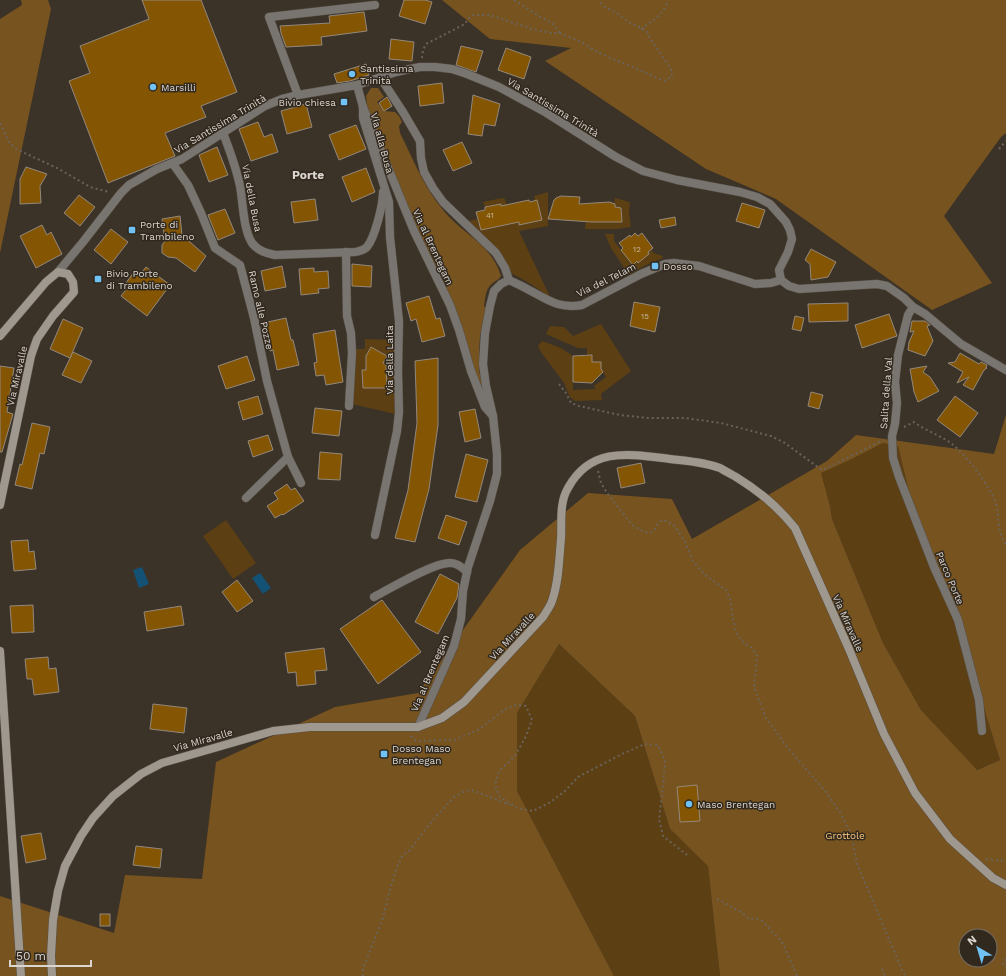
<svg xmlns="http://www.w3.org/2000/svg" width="1006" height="976" viewBox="0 0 1006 976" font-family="'Work Sans',sans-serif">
  <rect width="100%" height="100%" fill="#3b3228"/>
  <g fill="#5d3f14" fill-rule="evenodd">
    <polygon points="548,192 548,226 519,231 550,297 529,283 511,273 469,224 469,221 477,219 481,230 506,225 501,204 485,207 483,202 502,198 505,199 508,210 516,211 519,225 540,212 537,200 535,201 534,196"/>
    <polygon points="615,198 630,202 629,212 631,227 617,229 585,229 587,203 591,203 592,222 622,222 621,208 615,207 614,204"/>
    <polygon points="605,234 614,234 614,241 633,265 637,261 638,263 649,254 648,252 651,250 654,253 662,256 663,258 646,265 629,275 611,248"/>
    <polygon points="601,324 631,371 601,394 602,400 575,401 570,397 564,383 541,352 538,346 542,341 561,348 573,356 573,390 596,389 594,386 606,377 601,369 601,362 592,362 592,355 587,355 587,348 578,348 546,334 550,326 564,327 573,336"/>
    <path d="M365 339 396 340 394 381 395 414 352 404 355 376 356 349H365ZM371 347 387 355 383 363 386 365 387 388H363V384H364L362 370H366V356Z"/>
    <polygon points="883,443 898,446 910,496 962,622 986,715 1000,760 976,770 921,710 883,643 832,519 830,506 820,473 852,459"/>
    <polygon points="226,520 256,563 233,579 203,536"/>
    <polygon points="559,644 635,716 670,829 708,865 720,976 614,976 517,791 517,713"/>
  </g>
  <g fill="#77531f" fill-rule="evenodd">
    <polygon points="21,0 48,0 51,9 0,253 0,19 22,5"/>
    <polygon points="442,0 1006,0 1006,133 1001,137 944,216 992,283 932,310 776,199 706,169 545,61 571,48 490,39"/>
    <path d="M371 88H378L384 97 377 102 384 111 395 112 399 116 402 122 399 126 400 133C413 159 424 187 443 210 463 235 491 243 501 276 498 281 492 282 489 287 485 292 485 301 484 307H486L480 336 479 353V371L487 403 421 239 385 155 367 105 366 96Z"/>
    <path d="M1006 415V976H720L708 866 670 829 635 716 559 644 517 713V791L614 976H0V896L114 933 125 875 202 879 216 762 335 707 418 693 520 550 588 493 672 499 692 539 827 461 856 435 994 454ZM883 443 898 446 910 496 941 575 962 622 986 715 1000 760 977 770 921 710 883 643 832 519 830 506 821 473 852 459ZM966 936H990V960H966Z"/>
  </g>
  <g fill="#135274">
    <polygon points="142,567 149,584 139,588 133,570"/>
    <polygon points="260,573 271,588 263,594 252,578"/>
  </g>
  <g fill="#845604" stroke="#93887c">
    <polygon points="142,0 201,0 237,92 201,106 206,117 165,133 175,156 108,183 69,81 90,73 80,46 149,19"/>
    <polygon points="404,0 425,0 432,2 425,24 399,16"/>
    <polygon points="364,12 367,31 321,37 322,45 286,47 281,33 280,26 330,23 329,16"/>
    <polygon points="391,39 414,42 412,61 389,59"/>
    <polygon points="461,46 483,51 476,72 456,65"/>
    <polygon points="506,48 531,57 524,79 498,70"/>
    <polygon points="366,64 369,75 350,81 337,83 334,74"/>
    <polygon points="442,83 444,103 420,106 418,86"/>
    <polygon points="473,95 500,104 495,126 484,124 482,136 468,134"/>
    <polygon points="387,97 392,106 384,111 379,103"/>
    <polygon points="306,104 312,127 287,134 281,111"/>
    <polygon points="258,122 264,137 272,134 278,152 251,161 239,129"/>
    <polygon points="356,125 366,149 339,160 329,135"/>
    <polygon points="462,142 472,163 453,171 443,150"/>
    <polygon points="217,147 228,175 209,182 199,155"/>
    <polygon points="26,167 47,174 40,186 41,203 20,204 20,179"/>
    <polygon points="366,168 375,192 352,202 342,177"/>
    <polygon points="79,195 95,207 80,226 64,213"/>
    <polygon points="561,196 580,197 579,204 609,202 615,204 615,207 621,208 622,222 592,222 548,219 554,200 556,198"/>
    <polygon points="315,199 318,220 294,223 291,202"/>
    <polygon points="529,200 530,202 537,200 542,220 519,225 519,222 481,230 476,212 485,210 485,207 501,204 501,206"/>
    <polygon points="742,203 765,210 759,228 736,221"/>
    <polygon points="225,209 235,233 218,240 208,215"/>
    <polygon points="180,216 182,235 206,256 195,272 176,258 168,257 162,253 162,245 165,241 162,219"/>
    <polygon points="675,217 676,225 661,228 659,220"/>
    <polygon points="42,225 47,235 51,232 62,254 36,268 20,236"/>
    <polygon points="111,229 128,242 111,264 94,250"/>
    <polygon points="635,233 638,236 642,233 653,248 648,252 649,254 638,263 637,261 633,265 621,250 623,248 619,243 630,235 631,237"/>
    <polygon points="811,249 836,262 828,277 811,280 810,264 805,260"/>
    <polygon points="352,264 372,266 371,287 352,286"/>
    <polygon points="282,266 286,287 265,291 261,271"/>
    <polygon points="146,267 170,285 147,316 121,296 129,286 126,283 134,272 139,276"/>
    <polygon points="314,268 314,272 328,271 329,288 318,289 319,293 301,295 299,269"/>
    <polygon points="429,296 436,319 440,318 445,336 422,342 416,319 411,321 406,303"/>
    <polygon points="634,302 660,307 655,332 630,326"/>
    <polygon points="848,303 848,321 809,322 808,304"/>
    <polygon points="889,314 897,336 862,348 855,325"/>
    <polygon points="795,316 804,318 801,331 792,329"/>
    <polygon points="286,318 291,340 293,340 299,365 277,370 273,350 270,351 263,323"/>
    <polygon points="63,319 83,328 70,358 50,349"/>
    <polygon points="912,321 925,321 930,325 927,326 933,341 925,356 908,350 909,342 914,331 910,332"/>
    <polygon points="335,330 343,382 326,385 324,375 316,376 314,363 317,362 313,334"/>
    <polygon points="371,347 387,356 383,363 386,365 387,388 363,388 362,370 366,370 366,356"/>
    <polygon points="73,352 92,361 81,383 62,375"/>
    <polygon points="960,353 979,364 981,362 987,365 986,368 987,368 984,370 973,390 963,385 969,377 957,383 963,372 948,363 955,362"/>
    <polygon points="592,355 592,362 601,362 601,369 603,372 592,383 573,382 573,356"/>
    <polygon points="247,356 255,380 226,389 218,366"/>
    <polygon points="438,358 438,425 429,489 415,542 395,538 408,490 417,423 415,361"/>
    <polygon points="0,366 14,368 7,412 13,414 2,452 0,452"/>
    <polygon points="927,366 923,372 930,377 939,391 918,402 914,392 910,369"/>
    <polygon points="811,392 823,395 819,409 808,406"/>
    <polygon points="258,396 263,414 243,420 238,402"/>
    <polygon points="955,396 978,413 960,437 937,420"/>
    <polygon points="315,408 342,411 339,436 312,433"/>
    <polygon points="475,409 481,438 465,442 459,412"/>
    <polygon points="32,423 50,427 44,454 40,453 32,489 15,485 20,464 22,465"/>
    <polygon points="268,435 273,450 253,457 248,441"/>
    <polygon points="320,452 342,454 340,480 318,479"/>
    <polygon points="466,454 488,460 477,502 455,497"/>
    <polygon points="641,463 645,483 621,488 617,468"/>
    <polygon points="287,484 291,490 295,488 304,501 283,515 282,514 275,518 267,506 278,499 274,493"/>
    <polygon points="446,515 467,522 459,545 438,538"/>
    <polygon points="28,540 29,552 34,551 36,569 14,571 11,541"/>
    <polygon points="440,574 459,584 457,598 438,634 415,622"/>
    <polygon points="237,580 253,601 237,612 222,592"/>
    <polygon points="382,600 421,652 378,684 340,629"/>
    <polygon points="33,605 34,632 12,633 10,606"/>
    <polygon points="181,606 184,625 147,631 144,612"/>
    <polygon points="324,648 327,670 315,671 316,684 297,686 296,672 288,673 285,653"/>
    <polygon points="48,657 49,669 56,668 59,692 34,695 32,679 27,679 25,659"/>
    <polygon points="153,704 187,708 184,733 150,729"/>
    <polygon points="697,785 700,821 680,822 677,787"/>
    <polygon points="41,833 46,859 26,863 21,836"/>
    <polygon points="136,846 162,849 160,868 133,865"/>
    <rect x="100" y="914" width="10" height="12"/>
  </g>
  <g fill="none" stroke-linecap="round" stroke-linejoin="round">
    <g stroke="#585046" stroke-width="9">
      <g id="street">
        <polyline points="380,77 403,112 420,141 421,158 424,172 433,188 443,202 496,253 505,268 509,280"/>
        <polyline points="357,85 363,107 414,231 450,305 459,330 471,371 485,407 493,416"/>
        <polyline points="298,95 269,17 375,5"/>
        <polyline points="363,107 363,118 389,202 390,237 399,321 398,371 399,412 397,431 375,535"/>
        <path d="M223 133C230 151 236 167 240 186 243 202 243 229 252 243 258 251 266 253 275 255L355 252C360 251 363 251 367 247 375 237 383 205 383 192"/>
        <polyline points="173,164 188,185 201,213 215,248 240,265 254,318 267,381 283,439 288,457 301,483"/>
        <polyline points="346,252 347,316 351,333 352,353 349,406"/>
        <polyline points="58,272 83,242 121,193 129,185 157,169 182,159 265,106 282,99 298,95 357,85 396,72 410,69 420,67 435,67 452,69 467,74 499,87 545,112 616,157 643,171 677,180 740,192 757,197 770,204 786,222 790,230 792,239 788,252 779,270 781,280 789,286 799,289 861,285 877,284 887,286 904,298 913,307 925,314 961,344 1006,370"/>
        <polyline points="913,307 908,315 898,355 895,382 897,403 895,424 892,436 893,458 899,477 934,567 958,620 979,700 982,731"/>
        <polyline points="246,498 288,457"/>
        <path d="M374 597C389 589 436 561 451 563 457 563 463 568 467 572"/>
        <path d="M418 727 454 646 461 619 463 591 468 567 490 501 497 474V454L493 416 486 386 483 364 485 333 490 306 494 291 501 284 509 280C515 283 522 286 529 290 548 300 559 309 582 305L641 274 665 264 674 263 699 266 755 284 771 283 781 280"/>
      </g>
    </g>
    <g stroke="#585046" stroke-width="9">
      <g id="secondary">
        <polyline points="0,336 46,282 58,272 68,274 73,282 74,292 53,316 37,339 31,356 0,505"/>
        <polyline points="0,651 21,976"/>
        <path d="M52 976 51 956 53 920 58 891 65 866 81 836 93 818 113 796 141 774 162 763 273 731 310 727H418L442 718 464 702 543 617C546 612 550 607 552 601 559 582 559 559 561 539 562 522 559 503 568 488 591 446 630 454 670 459 686 461 704 462 720 468 725 471 731 474 736 477 760 492 777 506 795 528L849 649 884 734 915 793 950 839 993 878 1006 885"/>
      </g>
    </g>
    <g stroke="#6b635a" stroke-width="2" stroke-dasharray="2 3" stroke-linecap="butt">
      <polyline points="514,0 542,18 552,23 560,33"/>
      <path d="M641 29C653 20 664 15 668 0"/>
      <polyline points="422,58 423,50 426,44 465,24 468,19 473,15 490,15 532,29 550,33 560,33 583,43 599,53 665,81 672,76 671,69 649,37 647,31 628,22 617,13 605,7 598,0"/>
      <polyline points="0,123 9,142 16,149 59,169 90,187 109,192"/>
      <polyline points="999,149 1006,141"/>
      <polyline points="559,384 566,393 571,403 579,406 620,415 648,418 685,418 721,423 771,436 785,443 819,468 823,470 883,440"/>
      <path d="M904 427 914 422C926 431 940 435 952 444 965 454 991 487 996 504 1000 520 996 529 1006 545"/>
      <polyline points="598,471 601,483 607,493 632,525 644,532 650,533 654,530 659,522 664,520 675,526 685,542 693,561 704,574 726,590 730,599 733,619 737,634 745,644 752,648 757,656 754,688 766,718 787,747 825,791 840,812 852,837 857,864 903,972 906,976"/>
      <polyline points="411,736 416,741 454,740 478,730 504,710 516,705 526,706 532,720 526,736 515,756 499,771 495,785 500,797 517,808 533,811 549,803 564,792 578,777 622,754 645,744 658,745 665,760 663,786 659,819 663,836 687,855"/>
      <polyline points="986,859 1000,861 1006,860"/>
      <polyline points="717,899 741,912 748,918 761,920 766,925 782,942 797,976"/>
      <polyline points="1006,959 1003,963 1006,968"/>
      <polyline points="882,969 885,976"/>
      <polyline points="363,976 363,968 382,921 391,886 397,867 403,855 409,851 431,822 454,797 465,791 472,790 510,805"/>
    </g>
    <use href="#street" stroke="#78746f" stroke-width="8"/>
    <use href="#secondary" stroke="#9f988f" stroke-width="8"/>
  </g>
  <g fill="#70c1f4" stroke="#31281e" stroke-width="1.5">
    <circle cx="352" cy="74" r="4"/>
    <circle cx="153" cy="87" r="4"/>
    <rect x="340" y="98" width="8" height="8" rx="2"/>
    <rect x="128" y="226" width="8" height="8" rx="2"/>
    <rect x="651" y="262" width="8" height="8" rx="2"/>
    <rect x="94" y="275" width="8" height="8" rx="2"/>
    <rect x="380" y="750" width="8" height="8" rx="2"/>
    <circle cx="689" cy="804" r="4"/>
  </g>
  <g text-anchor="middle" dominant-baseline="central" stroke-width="3" stroke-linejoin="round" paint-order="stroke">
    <g font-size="8" fill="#c5b69c">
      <text x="490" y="215">41</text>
      <text x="637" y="249">12</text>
      <text x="645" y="316">15</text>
    </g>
    <g font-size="10" fill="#dbd6cf" stroke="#31281e" text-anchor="start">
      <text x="360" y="68">Santissima<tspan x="360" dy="12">Trinità</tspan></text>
      <text x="161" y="87">Marsilli</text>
      <text x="336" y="102" text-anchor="end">Bivio chiesa</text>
      <text x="140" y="224">Porte di<tspan x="140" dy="12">Trambileno</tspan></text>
      <text x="663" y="266">Dosso</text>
      <text x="106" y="273">Bivio Porte<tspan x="106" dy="12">di Trambileno</tspan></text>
      <text x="392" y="748">Dosso Maso<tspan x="392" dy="12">Brentegan</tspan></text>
      <text x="697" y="804">Maso Brentegan</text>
    </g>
    <g font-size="10" fill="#dbd6cf" stroke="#31281e">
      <text transform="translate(553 107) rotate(31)">Via Santissima Trinità</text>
      <text transform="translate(220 124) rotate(-31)">Via Santissima Trinità</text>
      <text transform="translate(382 143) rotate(75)">Via alla Busa</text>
      <text transform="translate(252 198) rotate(79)">Via della Busa</text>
      <text transform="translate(433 247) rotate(65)">Via al Brentegam</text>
      <text transform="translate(606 280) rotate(-26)">Via del Telam</text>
      <text transform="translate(261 310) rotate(77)">Ramo alle Pozze</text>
      <text transform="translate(389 360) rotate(-90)">Via della Laita</text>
      <text transform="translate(17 376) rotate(-77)">Via Miravalle</text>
      <text transform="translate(886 393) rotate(-86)">Salita della Val</text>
      <text transform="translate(950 578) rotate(67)">Parco Porte</text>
      <text transform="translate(848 623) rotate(66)">Via Miravalle</text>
      <text transform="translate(512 636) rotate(-47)">Via Miravalle</text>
      <text transform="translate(430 673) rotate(-67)">Via al Brentegam</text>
      <text transform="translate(203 740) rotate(-16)">Via Miravalle</text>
    </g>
    <g font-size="10" fill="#fdc781" stroke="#31281e">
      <text x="845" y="835">Grottole</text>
    </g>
    <g font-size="12" font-weight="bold" fill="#dbd6cf" stroke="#31281e">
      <text x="308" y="175">Porte</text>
    </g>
  </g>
  <g transform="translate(978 948) rotate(322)"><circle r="19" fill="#31281e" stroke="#756e65"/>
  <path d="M0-3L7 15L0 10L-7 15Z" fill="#70c1f4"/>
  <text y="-6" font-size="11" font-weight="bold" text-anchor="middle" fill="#dbd6cf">N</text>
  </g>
  <path d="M10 960v6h81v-6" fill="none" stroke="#dbd6cf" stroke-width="2"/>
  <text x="16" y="960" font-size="12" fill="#dbd6cf" stroke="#31281e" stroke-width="3" paint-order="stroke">50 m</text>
</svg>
